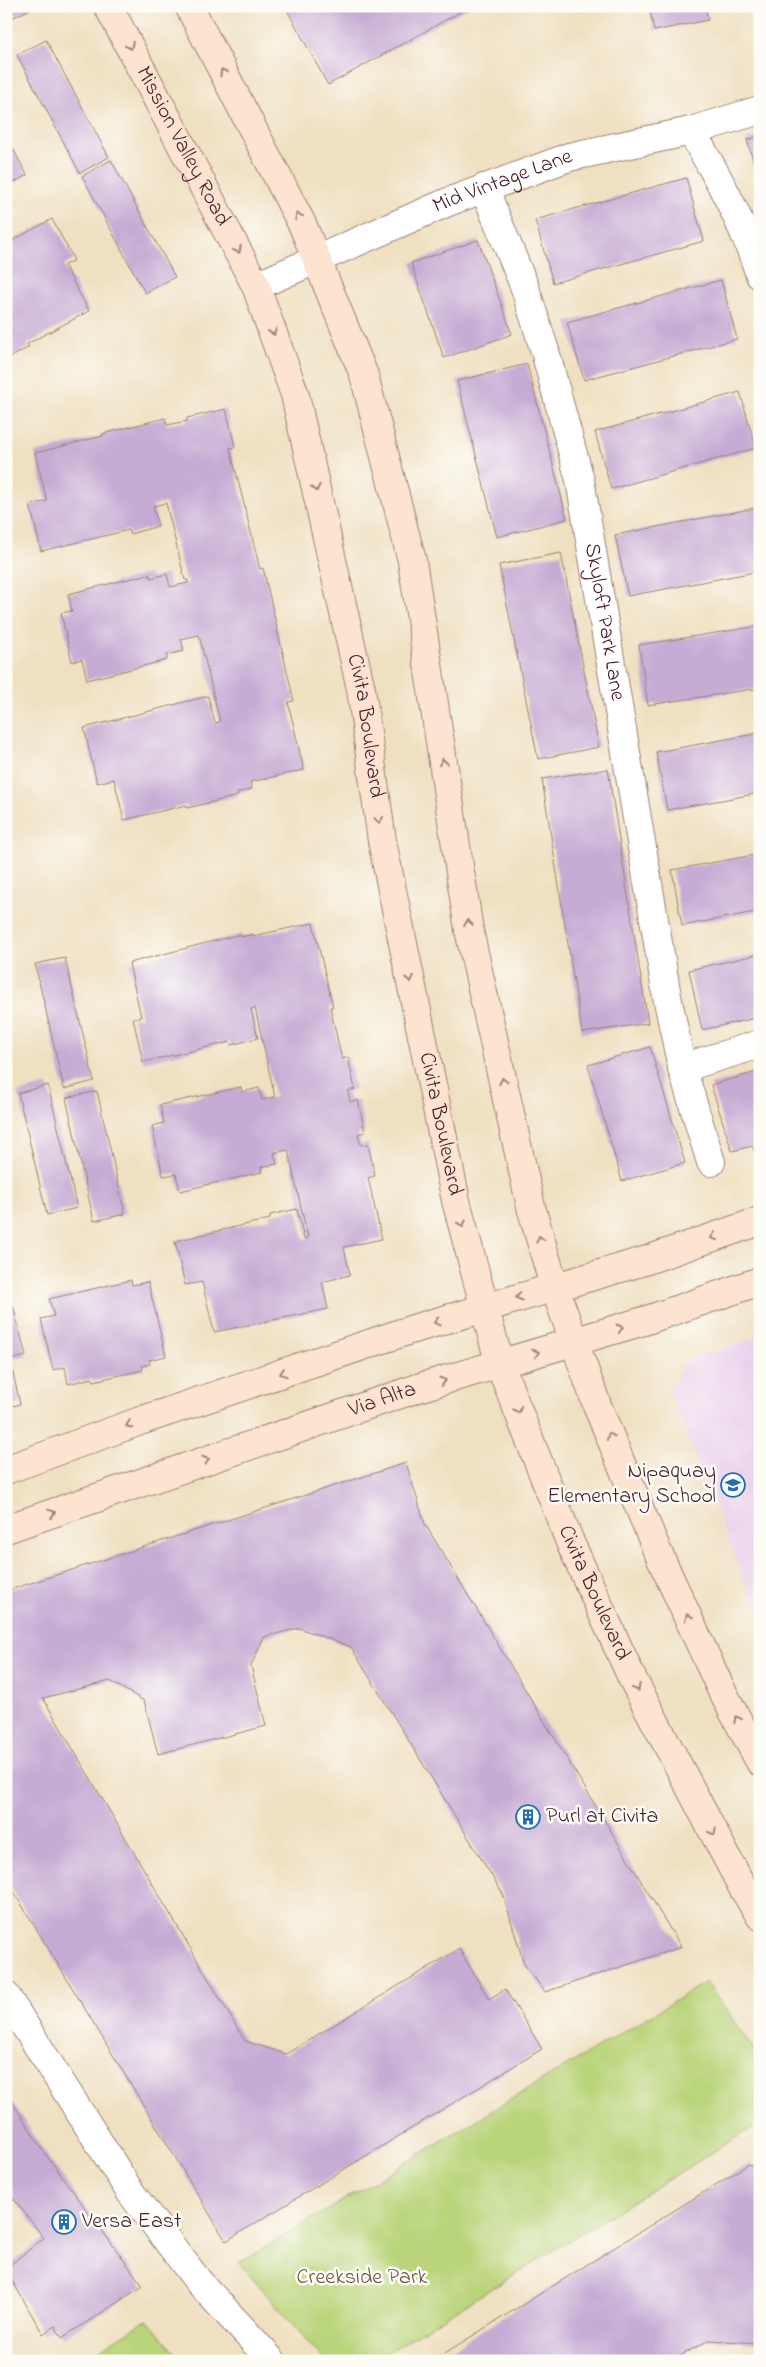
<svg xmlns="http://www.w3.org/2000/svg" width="766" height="2367" viewBox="0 0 766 2367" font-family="'Indie Flower',sans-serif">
  <rect width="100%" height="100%" fill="#fdfcf7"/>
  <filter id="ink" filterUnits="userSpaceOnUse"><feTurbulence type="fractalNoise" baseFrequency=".02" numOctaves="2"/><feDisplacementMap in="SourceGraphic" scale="10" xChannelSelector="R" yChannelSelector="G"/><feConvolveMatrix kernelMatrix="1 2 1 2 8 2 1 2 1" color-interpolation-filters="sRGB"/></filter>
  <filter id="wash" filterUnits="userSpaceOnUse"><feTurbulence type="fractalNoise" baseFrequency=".0096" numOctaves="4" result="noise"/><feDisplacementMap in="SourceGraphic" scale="20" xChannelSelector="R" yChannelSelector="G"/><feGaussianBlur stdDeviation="1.12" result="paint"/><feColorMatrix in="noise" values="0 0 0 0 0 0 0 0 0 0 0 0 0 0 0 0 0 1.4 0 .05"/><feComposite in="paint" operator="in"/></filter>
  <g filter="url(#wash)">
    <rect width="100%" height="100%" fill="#efe0c1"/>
    <polygon fill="#ead1ec" points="760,1336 760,1610 744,1580 669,1391 687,1360"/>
    <g fill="#b9d479" stroke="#827a52">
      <polygon points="706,1982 760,2058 760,2123 373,2361 325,2361 239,2263"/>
      <polygon points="147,2320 184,2361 80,2361"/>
    </g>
    <g id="blocks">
      <g fill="#c6acd4">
        <polygon points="6,6 28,6 30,9 6,21"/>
        <polygon points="285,6 366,6 371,14 385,6 471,6 328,85"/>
        <polygon points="649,6 705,6 708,20 654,31"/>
        <polygon points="46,40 109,157 80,173 17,55"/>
        <polygon points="6,136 27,175 6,187"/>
        <polygon points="760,136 760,181 759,181 747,140"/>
        <polygon points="111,160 175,277 145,293 82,176"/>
        <polygon points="686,178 704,241 553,283 535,220"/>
        <polygon points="52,219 74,260 64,265 89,311 27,344 29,347 6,360 6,244"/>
        <polygon points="478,240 512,334 444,358 411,263"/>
        <polygon points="721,280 737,339 584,380 567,322"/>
        <polygon points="527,364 567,519 497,537 457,381"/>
        <polygon points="740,392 756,448 611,489 595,432"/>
        <polygon points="226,409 235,447 230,448 260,569 263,568 294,701 288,702 304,770 250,782 252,789 237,793 238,796 187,808 187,805 124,820 114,779 97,783 84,728 208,696 215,723 220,722 199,635 181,639 184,651 167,655 167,660 87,680 82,659 72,662 61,613 72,611 68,594 149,574 151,578 167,574 170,587 188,583 188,580 185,580 166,503 153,506 158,526 130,534 129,530 41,551 30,505 47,501 35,453 103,436 102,434 165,418 167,425 187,421 187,418"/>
        <polygon points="760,507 760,571 628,596 615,535"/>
        <polygon points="561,553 599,747 538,759 499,565"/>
        <polygon points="760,626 760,688 648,705 639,645"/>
        <polygon points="760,733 760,793 667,810 656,752"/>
        <polygon points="608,769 648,1023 582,1033 542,779"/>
        <polygon points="760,854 760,911 682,926 672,870"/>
        <polygon points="313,923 333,1007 330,1007 342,1059 348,1057 355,1089 348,1091 350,1102 358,1100 365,1132 358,1134 361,1145 368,1144 375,1176 368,1178 382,1239 344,1247 350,1275 322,1282 328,1309 214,1332 202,1282 185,1285 175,1241 270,1219 270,1215 297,1209 304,1239 308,1238 288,1150 274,1153 277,1164 261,1167 262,1172 180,1191 176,1174 163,1176 152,1126 164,1123 160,1105 241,1087 242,1092 259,1088 262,1100 275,1097 255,1008 251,1009 258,1038 231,1045 230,1042 143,1062 133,1018 141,1017 129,963 241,934 241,937 253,934 253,936"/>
        <polygon points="760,954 760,1017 702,1030 689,970"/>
        <polygon points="65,958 94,1081 64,1089 35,964"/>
        <polygon points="650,1047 685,1163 622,1181 588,1065"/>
        <polygon points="760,1071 760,1149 754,1151 753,1146 732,1151 711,1085"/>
        <polygon points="48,1085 77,1208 47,1215 18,1093"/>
        <polygon points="97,1091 125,1214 94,1221 66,1098"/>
        <polygon points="131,1280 132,1285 148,1282 166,1356 149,1360 150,1364 142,1366 143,1370 94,1381 92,1378 68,1384 65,1367 53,1370 41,1319 54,1316 49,1299"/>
        <polygon points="13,1305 26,1356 10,1360 20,1404 6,1408 6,1307"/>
        <polygon points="406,1463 425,1524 681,1947 545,1992 524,1964 503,1894 351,1647 299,1628 264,1637 251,1666 266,1726 158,1754 144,1701 110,1681 43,1698 245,2041 286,2054 459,1949 489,1999 505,1989 542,2049 226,2241 6,1879 6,1591"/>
        <polygon points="6,2092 44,2152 143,2286 62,2338 55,2326 43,2334 6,2270 6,2268 44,2238 13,2198 6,2206"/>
        <polygon points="749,2164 760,2173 760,2343 709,2340 671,2361 432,2361"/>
      </g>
    </g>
  </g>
  <g filter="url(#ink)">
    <use href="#blocks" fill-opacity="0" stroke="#9c8076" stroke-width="1"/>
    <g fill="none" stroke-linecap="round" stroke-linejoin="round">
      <g stroke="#9c8076" stroke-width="30">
        <g id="street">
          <path d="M691 131C719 178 743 223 760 275"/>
          <path id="s1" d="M484 188 525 288 545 351 580 480 667 996 682 1068 711 1162"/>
          <path id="s2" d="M256 286 448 202 569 157 691 131 760 110"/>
          <polyline points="682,1068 760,1044"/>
          <polyline points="6,1996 131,2193 198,2281 272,2361"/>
        </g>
      </g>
      <g stroke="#9c8076" stroke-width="30">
        <g id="secondary">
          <path id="s3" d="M108 6 256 286 295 395 361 689 382 841 456 1201 500 1365 570 1542 632 1678 744 1890 760 1916"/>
          <polyline points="189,6 303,226 364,375 412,561 469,930 531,1207 554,1286 597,1405 656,1548 720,1687 760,1762"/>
          <polyline points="6,1470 140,1421 410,1330 644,1261 760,1221"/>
          <path id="s4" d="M6 1529 421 1387 647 1320 760 1281"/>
        </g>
      </g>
      <use href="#street" stroke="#fff" stroke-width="28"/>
      <use href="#secondary" stroke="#fde4d1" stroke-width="28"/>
    </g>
    <defs><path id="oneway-chevron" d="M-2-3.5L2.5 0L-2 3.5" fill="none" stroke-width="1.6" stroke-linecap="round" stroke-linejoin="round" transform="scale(1.25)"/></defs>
    <g stroke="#a4827e">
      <use href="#oneway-chevron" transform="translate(130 46) rotate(62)"/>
      <use href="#oneway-chevron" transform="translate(223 72) rotate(-118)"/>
      <use href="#oneway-chevron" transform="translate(298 216) rotate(-118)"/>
      <use href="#oneway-chevron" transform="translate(238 250) rotate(62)"/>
      <use href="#oneway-chevron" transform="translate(273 332) rotate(70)"/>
      <use href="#oneway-chevron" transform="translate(316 488) rotate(77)"/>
      <use href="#oneway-chevron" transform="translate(443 762) rotate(-99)"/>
      <use href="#oneway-chevron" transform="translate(379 820) rotate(82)"/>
      <use href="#oneway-chevron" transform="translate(468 923) rotate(-99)"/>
      <use href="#oneway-chevron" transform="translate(410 979) rotate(78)"/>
      <use href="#oneway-chevron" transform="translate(503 1081) rotate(-103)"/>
      <use href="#oneway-chevron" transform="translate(462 1224) rotate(76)"/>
      <use href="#oneway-chevron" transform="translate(714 1237) rotate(161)"/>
      <use href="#oneway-chevron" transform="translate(540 1239) rotate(-106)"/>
      <use href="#oneway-chevron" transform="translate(519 1297) rotate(163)"/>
      <use href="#oneway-chevron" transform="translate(437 1322) rotate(163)"/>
      <use href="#oneway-chevron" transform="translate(620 1328) rotate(-16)"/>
      <use href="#oneway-chevron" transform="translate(536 1353) rotate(-18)"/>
      <use href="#oneway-chevron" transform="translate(283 1373) rotate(161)"/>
      <use href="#oneway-chevron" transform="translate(443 1381) rotate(-16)"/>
      <use href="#oneway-chevron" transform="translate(518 1410) rotate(69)"/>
      <use href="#oneway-chevron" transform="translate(129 1425) rotate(160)"/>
      <use href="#oneway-chevron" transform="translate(610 1436) rotate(-113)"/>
      <use href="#oneway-chevron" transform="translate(206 1460) rotate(-19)"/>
      <use href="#oneway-chevron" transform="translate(52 1513) rotate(-19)"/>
      <use href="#oneway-chevron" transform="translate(688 1617) rotate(-115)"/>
      <use href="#oneway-chevron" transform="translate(637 1688) rotate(62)"/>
      <use href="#oneway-chevron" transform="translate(737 1719) rotate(-118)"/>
      <use href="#oneway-chevron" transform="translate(713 1832) rotate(62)"/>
    </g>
  </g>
  <defs>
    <g id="school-ring" transform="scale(1.25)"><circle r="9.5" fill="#fdfcf7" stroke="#1f6fb2" stroke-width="1.5"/><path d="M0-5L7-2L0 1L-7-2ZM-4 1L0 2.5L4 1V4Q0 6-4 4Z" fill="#1f6fb2"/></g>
    <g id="building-ring" transform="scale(1.25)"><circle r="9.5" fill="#fdfcf7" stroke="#1f6fb2" stroke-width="1.5"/><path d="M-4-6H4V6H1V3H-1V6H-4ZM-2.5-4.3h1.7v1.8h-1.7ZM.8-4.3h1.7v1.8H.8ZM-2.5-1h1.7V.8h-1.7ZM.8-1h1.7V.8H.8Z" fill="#1f6fb2"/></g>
  </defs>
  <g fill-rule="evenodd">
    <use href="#school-ring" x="733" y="1485"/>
    <use href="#building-ring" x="528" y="1817"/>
    <use href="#building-ring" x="64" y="2222"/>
  </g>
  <g text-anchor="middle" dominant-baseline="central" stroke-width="5" stroke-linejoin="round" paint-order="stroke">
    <g font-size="22" fill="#4a1f2b" stroke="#fdfcf7">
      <text stroke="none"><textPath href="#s3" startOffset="159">Mission Valley Road</textPath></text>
      <text stroke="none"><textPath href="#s2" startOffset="268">Mid Vintage Lane</textPath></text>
      <text stroke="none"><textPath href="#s1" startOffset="452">Skyloft Park Lane</textPath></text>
      <text stroke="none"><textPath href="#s3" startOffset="771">Civita Boulevard</textPath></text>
      <text stroke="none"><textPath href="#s3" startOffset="1176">Civita Boulevard</textPath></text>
      <text stroke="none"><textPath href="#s4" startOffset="398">Via Alta</textPath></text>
      <text stroke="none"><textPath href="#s3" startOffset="1671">Civita Boulevard</textPath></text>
    </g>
    <g font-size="22" fill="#4a1f2b" stroke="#fdfcf7" text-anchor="start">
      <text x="716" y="1472" text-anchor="end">Nipaquay<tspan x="716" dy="25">Elementary School</tspan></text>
      <text x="546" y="1817">Purl at Civita</text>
      <text x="82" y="2222">Versa East</text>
    </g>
    <g font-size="22" fill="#6b5542" stroke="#fdfcf7">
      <text x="362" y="2278">Creekside Park</text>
    </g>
  </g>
  <rect width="766" height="2367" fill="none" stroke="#fdfcf7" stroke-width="25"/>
</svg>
